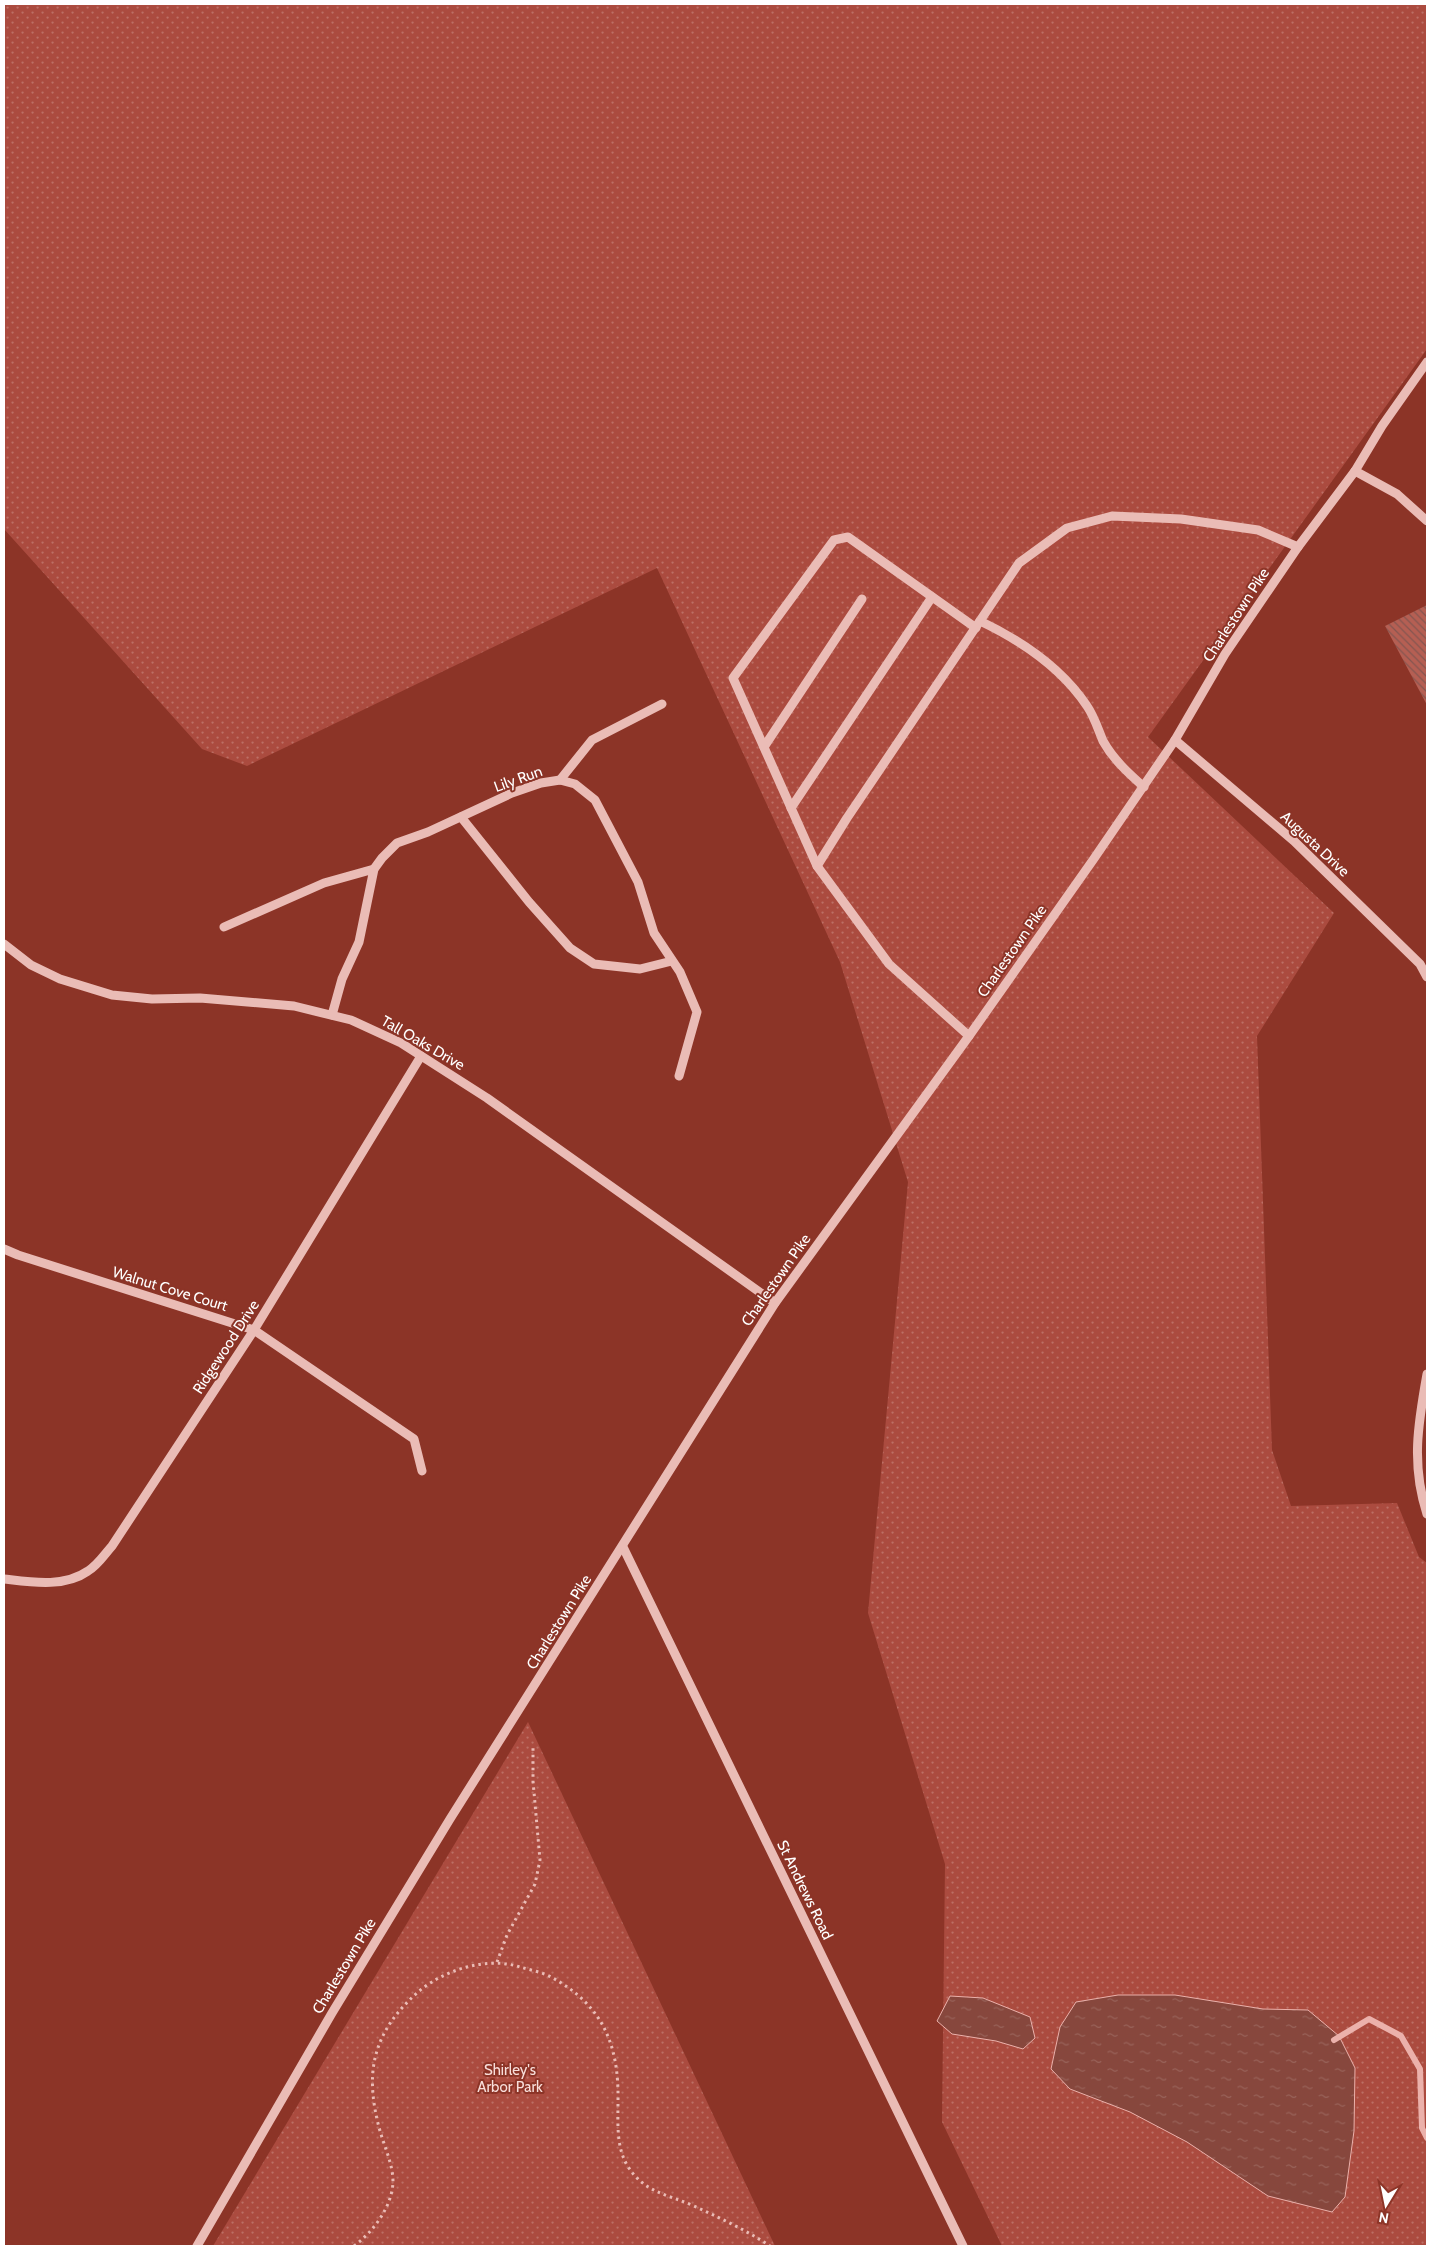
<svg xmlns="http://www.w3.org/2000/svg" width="1431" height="2250" viewBox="0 0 1431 2250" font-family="Cabin,sans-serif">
  <defs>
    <pattern id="grass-dots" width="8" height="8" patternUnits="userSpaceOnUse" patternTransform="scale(1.25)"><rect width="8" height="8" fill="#ab4b3f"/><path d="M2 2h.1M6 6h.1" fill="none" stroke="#bc6f65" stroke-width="1.8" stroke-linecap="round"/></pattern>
    <pattern id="water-ripples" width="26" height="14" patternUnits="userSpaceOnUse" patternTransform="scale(1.25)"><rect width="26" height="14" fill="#87473d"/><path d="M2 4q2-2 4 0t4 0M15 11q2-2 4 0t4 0" fill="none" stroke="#99635a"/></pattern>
    <pattern id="building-back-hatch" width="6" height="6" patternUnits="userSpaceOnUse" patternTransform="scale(1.25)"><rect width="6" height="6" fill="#b55f53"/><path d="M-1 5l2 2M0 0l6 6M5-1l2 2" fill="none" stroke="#865650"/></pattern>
  </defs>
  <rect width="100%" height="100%" fill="#8c3427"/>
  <g fill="url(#grass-dots)">
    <polygon points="4,4 1427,4 1427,349 1148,737 1334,913 1257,1036 1272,1450 1291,1506 1397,1503 1419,1557 1427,1563 1427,2246 1002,2246 942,2122 945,1864 868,1613 908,1182 840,962 657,568 247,766 202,749 4,529"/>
    <polygon points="528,1722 775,2246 213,2246"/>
  </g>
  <g fill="url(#water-ripples)" stroke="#ebb1ab">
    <polygon points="1118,1995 1175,1995 1263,2009 1308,2010 1339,2036 1355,2068 1354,2131 1345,2197 1332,2212 1268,2196 1187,2142 1130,2112 1070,2089 1051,2069 1060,2027 1076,2002"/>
    <polygon points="950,1996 983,1998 1030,2017 1035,2038 1023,2049 996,2041 952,2034 937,2021"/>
  </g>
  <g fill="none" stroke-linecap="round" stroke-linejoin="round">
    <polyline stroke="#ebb1ab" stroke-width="6" points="1334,2040 1369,2019 1401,2036 1420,2069 1422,2128 1427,2138"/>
  </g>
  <polygon fill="url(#building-back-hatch)" points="1427,605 1427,705 1385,626"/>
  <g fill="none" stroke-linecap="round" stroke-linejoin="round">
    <g stroke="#eabcb6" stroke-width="3" stroke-dasharray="2.5 4" stroke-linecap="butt">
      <polyline points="497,1962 507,1935 535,1884 540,1860 533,1781 533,1748"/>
      <path d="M354 2246C373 2232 392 2207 393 2182 393 2165 385 2148 380 2131 364 2073 372 2033 418 1992 444 1970 487 1956 520 1967 530 1970 542 1972 551 1977 603 2005 619 2045 618 2101 618 2122 616 2146 627 2165 644 2193 667 2194 694 2206 720 2218 746 2230 770 2246"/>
    </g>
    <g stroke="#eabcb6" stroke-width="9">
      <polyline points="1355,471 1397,494 1427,521"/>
      <path d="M980 621C1022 641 1061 667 1087 706 1094 716 1098 729 1103 741 1113 759 1128 773 1144 787"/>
      <polyline points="1175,740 1294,841 1420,964 1427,977"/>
      <polyline points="764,747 862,599"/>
      <polyline points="560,780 592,740 662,704"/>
      <polyline points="791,808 932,597"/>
      <polyline points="461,817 529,902 570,948 594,964 640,969 672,961"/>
      <polyline points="817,866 847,818 1019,563 1067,528 1112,516 1181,519 1258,530 1298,547"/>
      <polyline points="224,927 324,883 374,869"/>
      <polyline points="4,944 31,965 60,979 112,995 152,999 200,998 294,1006 351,1020 401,1043 487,1098 775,1303"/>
      <polyline points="332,1015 342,979 359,942 374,869 382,858 397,843 428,832 512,793 541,783 560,780 575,784 595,800 638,882 654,933 680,972 697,1012 679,1076"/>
      <polyline points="969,1036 889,964 817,866 733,678 834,540 848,537 976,628"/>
      <polyline points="4,1249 18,1255 254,1330 414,1439 422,1471"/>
      <path d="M1427 1374C1418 1424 1411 1465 1427 1514"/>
      <polyline points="623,1547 963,2246"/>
      <path d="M4 1579C30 1582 64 1588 88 1571 98 1565 104 1555 112 1546L254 1330 421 1056"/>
      <polyline points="197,2246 332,2013 450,1819 775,1303 969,1036 1093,860 1175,740 1225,654 1298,547 1355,471 1382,426 1427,362"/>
    </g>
  </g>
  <g text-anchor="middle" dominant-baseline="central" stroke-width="4" stroke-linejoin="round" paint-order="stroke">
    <g font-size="15" fill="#fff" stroke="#8c3427">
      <text transform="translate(1236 615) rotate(-57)">Charlestown Pike</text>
      <text transform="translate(518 779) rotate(-20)">Lily Run</text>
      <text transform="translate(1315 844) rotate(43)">Augusta Drive</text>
      <text transform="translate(1012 951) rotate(-55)">Charlestown Pike</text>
      <text transform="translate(423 1043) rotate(30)">Tall Oaks Drive</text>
      <text transform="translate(776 1280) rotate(-55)">Charlestown Pike</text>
      <text transform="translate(170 1289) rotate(17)">Walnut Cove Court</text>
      <text transform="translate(226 1347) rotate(-57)">Ridgewood Drive</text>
      <text transform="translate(559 1622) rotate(-58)">Charlestown Pike</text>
      <text transform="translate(805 1890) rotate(64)">St Andrews Road</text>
      <text transform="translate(344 1966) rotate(-59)">Charlestown Pike</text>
    </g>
    <g font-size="15" fill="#f8deda" stroke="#8c3427">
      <text x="510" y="2070">Shirley's<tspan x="510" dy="17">Arbor Park</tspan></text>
    </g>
  </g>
  <rect width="1431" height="2250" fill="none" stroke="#ffffff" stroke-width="10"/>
  <g transform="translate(1386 2205) rotate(190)" stroke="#8c3427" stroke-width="4" paint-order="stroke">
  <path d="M0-4L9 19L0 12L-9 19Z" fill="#ffffff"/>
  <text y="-8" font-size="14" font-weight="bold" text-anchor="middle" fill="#ffffff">N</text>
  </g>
</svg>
